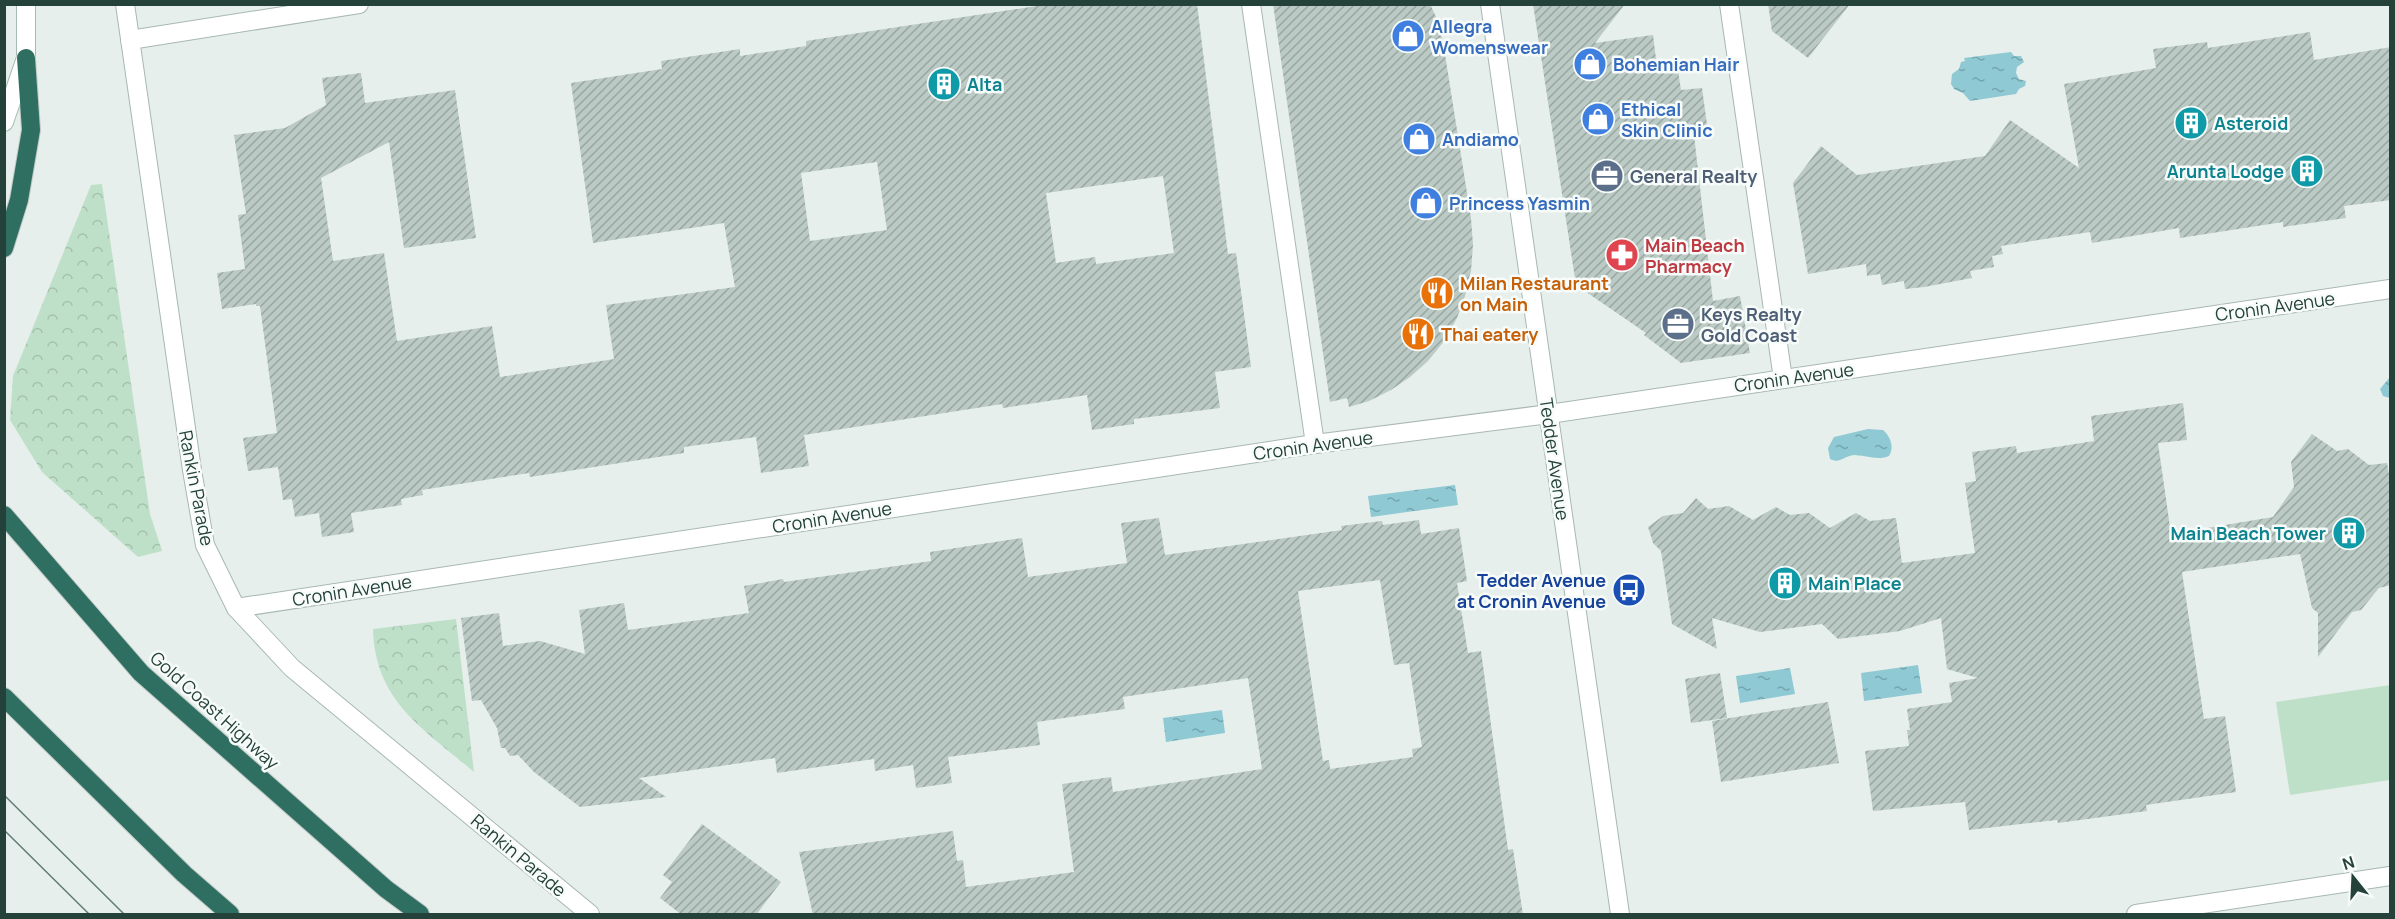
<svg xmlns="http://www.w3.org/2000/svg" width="2395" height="919" viewBox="0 0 2395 919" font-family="Manrope,sans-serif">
  <defs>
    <pattern id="park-crowns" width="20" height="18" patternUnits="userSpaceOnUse" patternTransform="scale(1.5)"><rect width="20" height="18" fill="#bfe0c8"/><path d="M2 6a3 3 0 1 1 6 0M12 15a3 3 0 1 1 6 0" fill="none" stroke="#a4c1ad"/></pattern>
    <pattern id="water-ripples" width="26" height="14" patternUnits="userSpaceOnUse" patternTransform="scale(1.5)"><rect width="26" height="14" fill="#8ec9d4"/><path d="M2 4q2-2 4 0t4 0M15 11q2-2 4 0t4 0" fill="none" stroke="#74a5ad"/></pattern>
    <pattern id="building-hatch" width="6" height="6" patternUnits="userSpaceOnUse" patternTransform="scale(1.5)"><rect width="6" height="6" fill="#bbcac4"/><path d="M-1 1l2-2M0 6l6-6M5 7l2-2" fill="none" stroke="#98a6a0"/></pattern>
  </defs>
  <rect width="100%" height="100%" fill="#e6efeb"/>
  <g fill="url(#park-crowns)">
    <polygon points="102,184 150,514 162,551 138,557 42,472 10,420 13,376 91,185"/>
    <path d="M456 619 474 772C424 729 375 702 373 629Z"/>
  </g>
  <polygon fill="#bfe0c8" points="2390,685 2390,780 2290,795 2276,702"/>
  <g fill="url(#water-ripples)">
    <polygon points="2011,52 2014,56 2021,56 2024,62 2017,67 2016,73 2019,79 2026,81 2025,86 2019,89 2016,94 1970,101 1963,93 1954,89 1951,84 1952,74 1959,69 1961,62 1965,61 1964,58"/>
    <polygon points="2390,377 2390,398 2383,396 2380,389"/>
    <path d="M1868 429 1883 430C1890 436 1895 447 1889 456 1877 461 1866 455 1854 455 1844 456 1840 464 1830 459L1828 448 1834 437Z"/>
    <polygon points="1455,485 1458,505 1371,517 1368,496"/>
    <polygon points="1918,665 1922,693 1864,701 1861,673"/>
    <polygon points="1790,668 1795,694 1740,703 1736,676"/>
    <polygon points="1222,710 1225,733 1166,742 1163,718"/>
  </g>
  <g fill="url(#building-hatch)" fill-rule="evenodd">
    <path d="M1050 4H1197L1228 254 1236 253 1251 367 1215 372 1220 408 1134 419V424L1092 430 1087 395 1003 408 1002 404 804 435 809 466 761 473 756 437 684 447V453L530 477 529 473 422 490 423 495 401 499 402 505 351 513 354 532 322 537 319 513 295 517 292 499 283 500 278 467 248 471 243 438 277 433 260 306H256V304L222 309 217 273 245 269 238 215 246 214 234 135 285 128 326 105 322 78 361 73 365 103 455 90 476 238 404 248 389 142 321 178 333 261 384 253 397 341 492 326 500 377 614 359 606 305 735 287 724 223 593 243 571 83 662 69 661 61 740 49V56L806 46V41ZM877 162 887 230 810 241 801 173ZM1163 176 1174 253 1096 264 1095 257 1056 263 1046 193Z"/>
    <polygon points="1273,4 1430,4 1436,17 1443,42 1471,218 1473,245 1471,271 1465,296 1457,318 1445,340 1428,361 1410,377 1391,390 1369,401 1349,407 1347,398 1330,402"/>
    <polygon points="1533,4 1625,4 1595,43 1653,35 1657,67 1677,64 1681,90 1702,88 1708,132 1694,135 1713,301 1740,296 1750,353 1681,363 1644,335 1646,333 1576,285"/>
    <polygon points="1768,4 1850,4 1808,58 1772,31"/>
    <polygon points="2310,32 2314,60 2391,47 2391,200 2344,206 2346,218 2283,227 2283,222 2180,238 2179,228 2092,243 2090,232 2001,246 2003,254 1992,256 1994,267 1970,271 1972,278 1924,287 1905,289 1904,281 1882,285 1880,274 1867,276 1866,264 1808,274 1793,183 1821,146 1857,175 1985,156 2010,120 2079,168 2064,84 2156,68 2153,49 2207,42 2208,48"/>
    <polygon points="2183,403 2187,440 2158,443 2171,534 2273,517 2294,487 2291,462 2312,434 2337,451 2348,449 2369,465 2387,463 2391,486 2391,585 2379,588 2361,610 2352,612 2318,657 2318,613 2312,608 2300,554 2182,572 2204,719 2225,716 2236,792 2146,805 2147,811 2058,823 2057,820 1969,830 1965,802 1873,811 1865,751 1909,746 1907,730 1910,730 1907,709 1952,702 1949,683 1978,678 1947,669 1941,618 1900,631 1838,639 1822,624 1760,632 1712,618 1717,649 1672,624 1661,551 1653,543 1648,527 1663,516 1683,513 1696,498 1708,509 1729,506 1753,520 1776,507 1790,515 1809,513 1830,528 1856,513 1870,521 1896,518 1902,563 1975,553 1965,483 1976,481 1972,452 2016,446 2017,453 2094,441 2091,416"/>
    <path d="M1159 518 1165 555 1342 530 1341 526 1382 521 1383 525 1419 520 1421 534 1459 528 1467 581 1457 583 1468 653 1481 651 1508 850 1513 849 1523 915H813L799 852 953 831 957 861 963 860 966 887 1074 872 1062 784 1111 777 1113 792 1262 769 1248 678 1123 697 1125 709 1037 722 1040 745 948 757 952 783 916 788 913 765 875 771 874 759 777 773 775 758 639 778 666 797 580 807 534 772 518 755 510 756 505 748H501L497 728 481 700 472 701 461 618 499 613 503 646 540 641 585 654 579 610 624 603 628 630 749 613 744 586 783 579 784 582 931 561 930 552 1022 538 1028 577 1127 563 1121 523ZM1380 580 1394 665 1409 663 1422 747 1412 749 1413 757 1330 769 1329 760 1323 761 1298 591Z"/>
    <polygon points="1720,673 1727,718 1691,723 1685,679"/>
    <polygon points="1828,702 1839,763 1721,782 1712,721"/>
    <polygon points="702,824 781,882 756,915 682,915 660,898 672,882 663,875"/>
  </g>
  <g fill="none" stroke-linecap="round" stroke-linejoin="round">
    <g stroke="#a8b8b2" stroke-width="20">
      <g id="lane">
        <polyline points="1251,4 1315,444"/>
        <polyline points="1729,4 1783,379"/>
      </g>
    </g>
    <g stroke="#a8b8b2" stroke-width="20">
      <g id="street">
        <polyline points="125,4 192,470 205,545 236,608 292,668 590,914"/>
        <polyline points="1490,4 1620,914"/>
        <polyline points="130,40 359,4"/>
        <polyline points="236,608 1315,444 1549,414 2390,289"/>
        <polyline points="2136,914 2390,876"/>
      </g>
    </g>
    <g stroke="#a4bbb3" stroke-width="20">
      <polyline id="secondary" points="4,122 26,58 26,4"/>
    </g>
    <g stroke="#c2cac8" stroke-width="20">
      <g id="highway">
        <polyline points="4,248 19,200 31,130 26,58"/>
        <polyline points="4,515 141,673 386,889 420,914"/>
        <polyline points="4,697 184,874 230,914"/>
      </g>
    </g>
    <use href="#lane" stroke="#fff" stroke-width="18"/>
    <use href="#street" stroke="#fff" stroke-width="18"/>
    <use href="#secondary" stroke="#fff" stroke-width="18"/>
    <use href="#highway" stroke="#2f6f62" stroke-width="18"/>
    <g stroke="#5f7d75" stroke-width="1.5">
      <polyline points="4,795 124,914"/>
      <polyline points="4,830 89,914"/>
    </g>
  </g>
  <defs>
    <g id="shop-disc" transform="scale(1.725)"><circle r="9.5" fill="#3f7fe0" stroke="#f7fbf9"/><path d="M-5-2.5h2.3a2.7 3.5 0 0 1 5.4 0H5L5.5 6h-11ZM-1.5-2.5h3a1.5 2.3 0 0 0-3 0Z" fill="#fff"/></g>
    <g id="building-disc" transform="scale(1.725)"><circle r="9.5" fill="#0f9aa8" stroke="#f7fbf9"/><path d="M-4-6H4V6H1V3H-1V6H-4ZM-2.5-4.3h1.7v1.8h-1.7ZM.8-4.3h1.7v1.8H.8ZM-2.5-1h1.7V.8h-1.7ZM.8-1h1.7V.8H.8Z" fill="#fff"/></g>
    <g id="office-disc" transform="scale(1.725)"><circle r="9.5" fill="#5c6f8a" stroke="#f7fbf9"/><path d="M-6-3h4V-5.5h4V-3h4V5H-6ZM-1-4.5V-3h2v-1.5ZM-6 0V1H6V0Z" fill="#fff"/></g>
    <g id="pharmacy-disc" transform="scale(1.725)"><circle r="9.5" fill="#e0444e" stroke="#f7fbf9"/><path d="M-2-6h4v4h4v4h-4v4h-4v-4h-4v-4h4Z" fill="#fff"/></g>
    <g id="restaurant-disc" transform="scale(1.725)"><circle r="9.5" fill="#e8710a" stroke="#f7fbf9"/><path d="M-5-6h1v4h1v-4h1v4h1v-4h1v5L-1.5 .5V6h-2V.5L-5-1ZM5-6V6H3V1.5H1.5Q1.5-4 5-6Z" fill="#fff"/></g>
    <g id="bus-disc" transform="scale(1.725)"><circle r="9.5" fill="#1a4fb4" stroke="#f7fbf9"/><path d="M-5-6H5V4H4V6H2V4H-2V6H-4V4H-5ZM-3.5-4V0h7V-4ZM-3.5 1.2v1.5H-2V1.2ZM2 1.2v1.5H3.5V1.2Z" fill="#fff"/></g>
  </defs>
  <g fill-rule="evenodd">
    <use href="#shop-disc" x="1408" y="36"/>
    <use href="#shop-disc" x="1590" y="64"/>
    <use href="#building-disc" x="944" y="84"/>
    <use href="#shop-disc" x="1598" y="119"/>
    <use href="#building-disc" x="2191" y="123"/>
    <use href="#shop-disc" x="1419" y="139"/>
    <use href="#building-disc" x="2307" y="171"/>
    <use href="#office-disc" x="1607" y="176"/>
    <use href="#shop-disc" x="1426" y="203"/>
    <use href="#pharmacy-disc" x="1622" y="255"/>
    <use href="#restaurant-disc" x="1437" y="293"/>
    <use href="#office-disc" x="1678" y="324"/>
    <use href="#restaurant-disc" x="1418" y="334"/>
    <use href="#building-disc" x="2349" y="533"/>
    <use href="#building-disc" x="1785" y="583"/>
    <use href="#bus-disc" x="1629" y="590"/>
  </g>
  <g text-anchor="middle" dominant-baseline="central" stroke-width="5" stroke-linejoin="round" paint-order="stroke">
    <g font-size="18" font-weight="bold" fill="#366cbe" stroke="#f7fbf9" text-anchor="start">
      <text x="1431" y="26">Allegra<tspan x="1431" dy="21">Womenswear</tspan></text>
      <text x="1613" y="64">Bohemian Hair</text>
      <text x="1621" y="109">Ethical<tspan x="1621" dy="21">Skin Clinic</tspan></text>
      <text x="1442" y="139">Andiamo</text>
      <text x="1449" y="203">Princess Yasmin</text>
    </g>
    <g font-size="18" font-weight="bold" fill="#0d838f" stroke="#f7fbf9" text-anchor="start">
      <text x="967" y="84">Alta</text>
      <text x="2214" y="123">Asteroid</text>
      <text x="2284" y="171" text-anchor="end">Arunta Lodge</text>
      <text x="2326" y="533" text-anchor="end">Main Beach Tower</text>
      <text x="1808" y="583">Main Place</text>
    </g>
    <g font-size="18" font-weight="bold" fill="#4e5e75" stroke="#f7fbf9" text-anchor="start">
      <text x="1630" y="176">General Realty</text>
      <text x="1701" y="314">Keys Realty<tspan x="1701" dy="21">Gold Coast</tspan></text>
    </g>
    <g font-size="18" font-weight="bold" fill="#be3a42" stroke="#f7fbf9" text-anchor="start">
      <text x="1645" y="245">Main Beach<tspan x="1645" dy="21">Pharmacy</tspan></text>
    </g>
    <g font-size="18" font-weight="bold" fill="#c56008" stroke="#f7fbf9" text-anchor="start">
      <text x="1460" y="283">Milan Restaurant<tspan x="1460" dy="21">on Main</tspan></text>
      <text x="1441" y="334">Thai eatery</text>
    </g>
    <g font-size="18" fill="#24423a" stroke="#f7fbf9">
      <text transform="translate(2275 306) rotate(-8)">Cronin Avenue</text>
      <text transform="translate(1794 377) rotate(-8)">Cronin Avenue</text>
      <text transform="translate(1313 445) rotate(-8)">Cronin Avenue</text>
      <text transform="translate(1555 459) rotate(82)">Tedder Avenue</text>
      <text transform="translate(197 488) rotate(79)">Rankin Parade</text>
      <text transform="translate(832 517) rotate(-9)">Cronin Avenue</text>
      <text transform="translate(352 590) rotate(-9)">Cronin Avenue</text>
      <text transform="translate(215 710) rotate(42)">Gold Coast Highway</text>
      <text transform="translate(519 855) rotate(40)">Rankin Parade</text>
    </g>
    <g font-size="18" font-weight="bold" fill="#164399" stroke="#f7fbf9" text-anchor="end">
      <text x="1606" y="580">Tedder Avenue<tspan x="1606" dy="21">at Cronin Avenue</tspan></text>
    </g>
  </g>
  <rect width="2395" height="919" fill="none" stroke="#24423a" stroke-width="12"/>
  <g transform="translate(2353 877) rotate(342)" stroke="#f7fbf9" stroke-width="4.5" paint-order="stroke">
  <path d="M0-4.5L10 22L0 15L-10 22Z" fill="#24423a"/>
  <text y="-9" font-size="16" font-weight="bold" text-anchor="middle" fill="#24423a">N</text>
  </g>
</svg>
